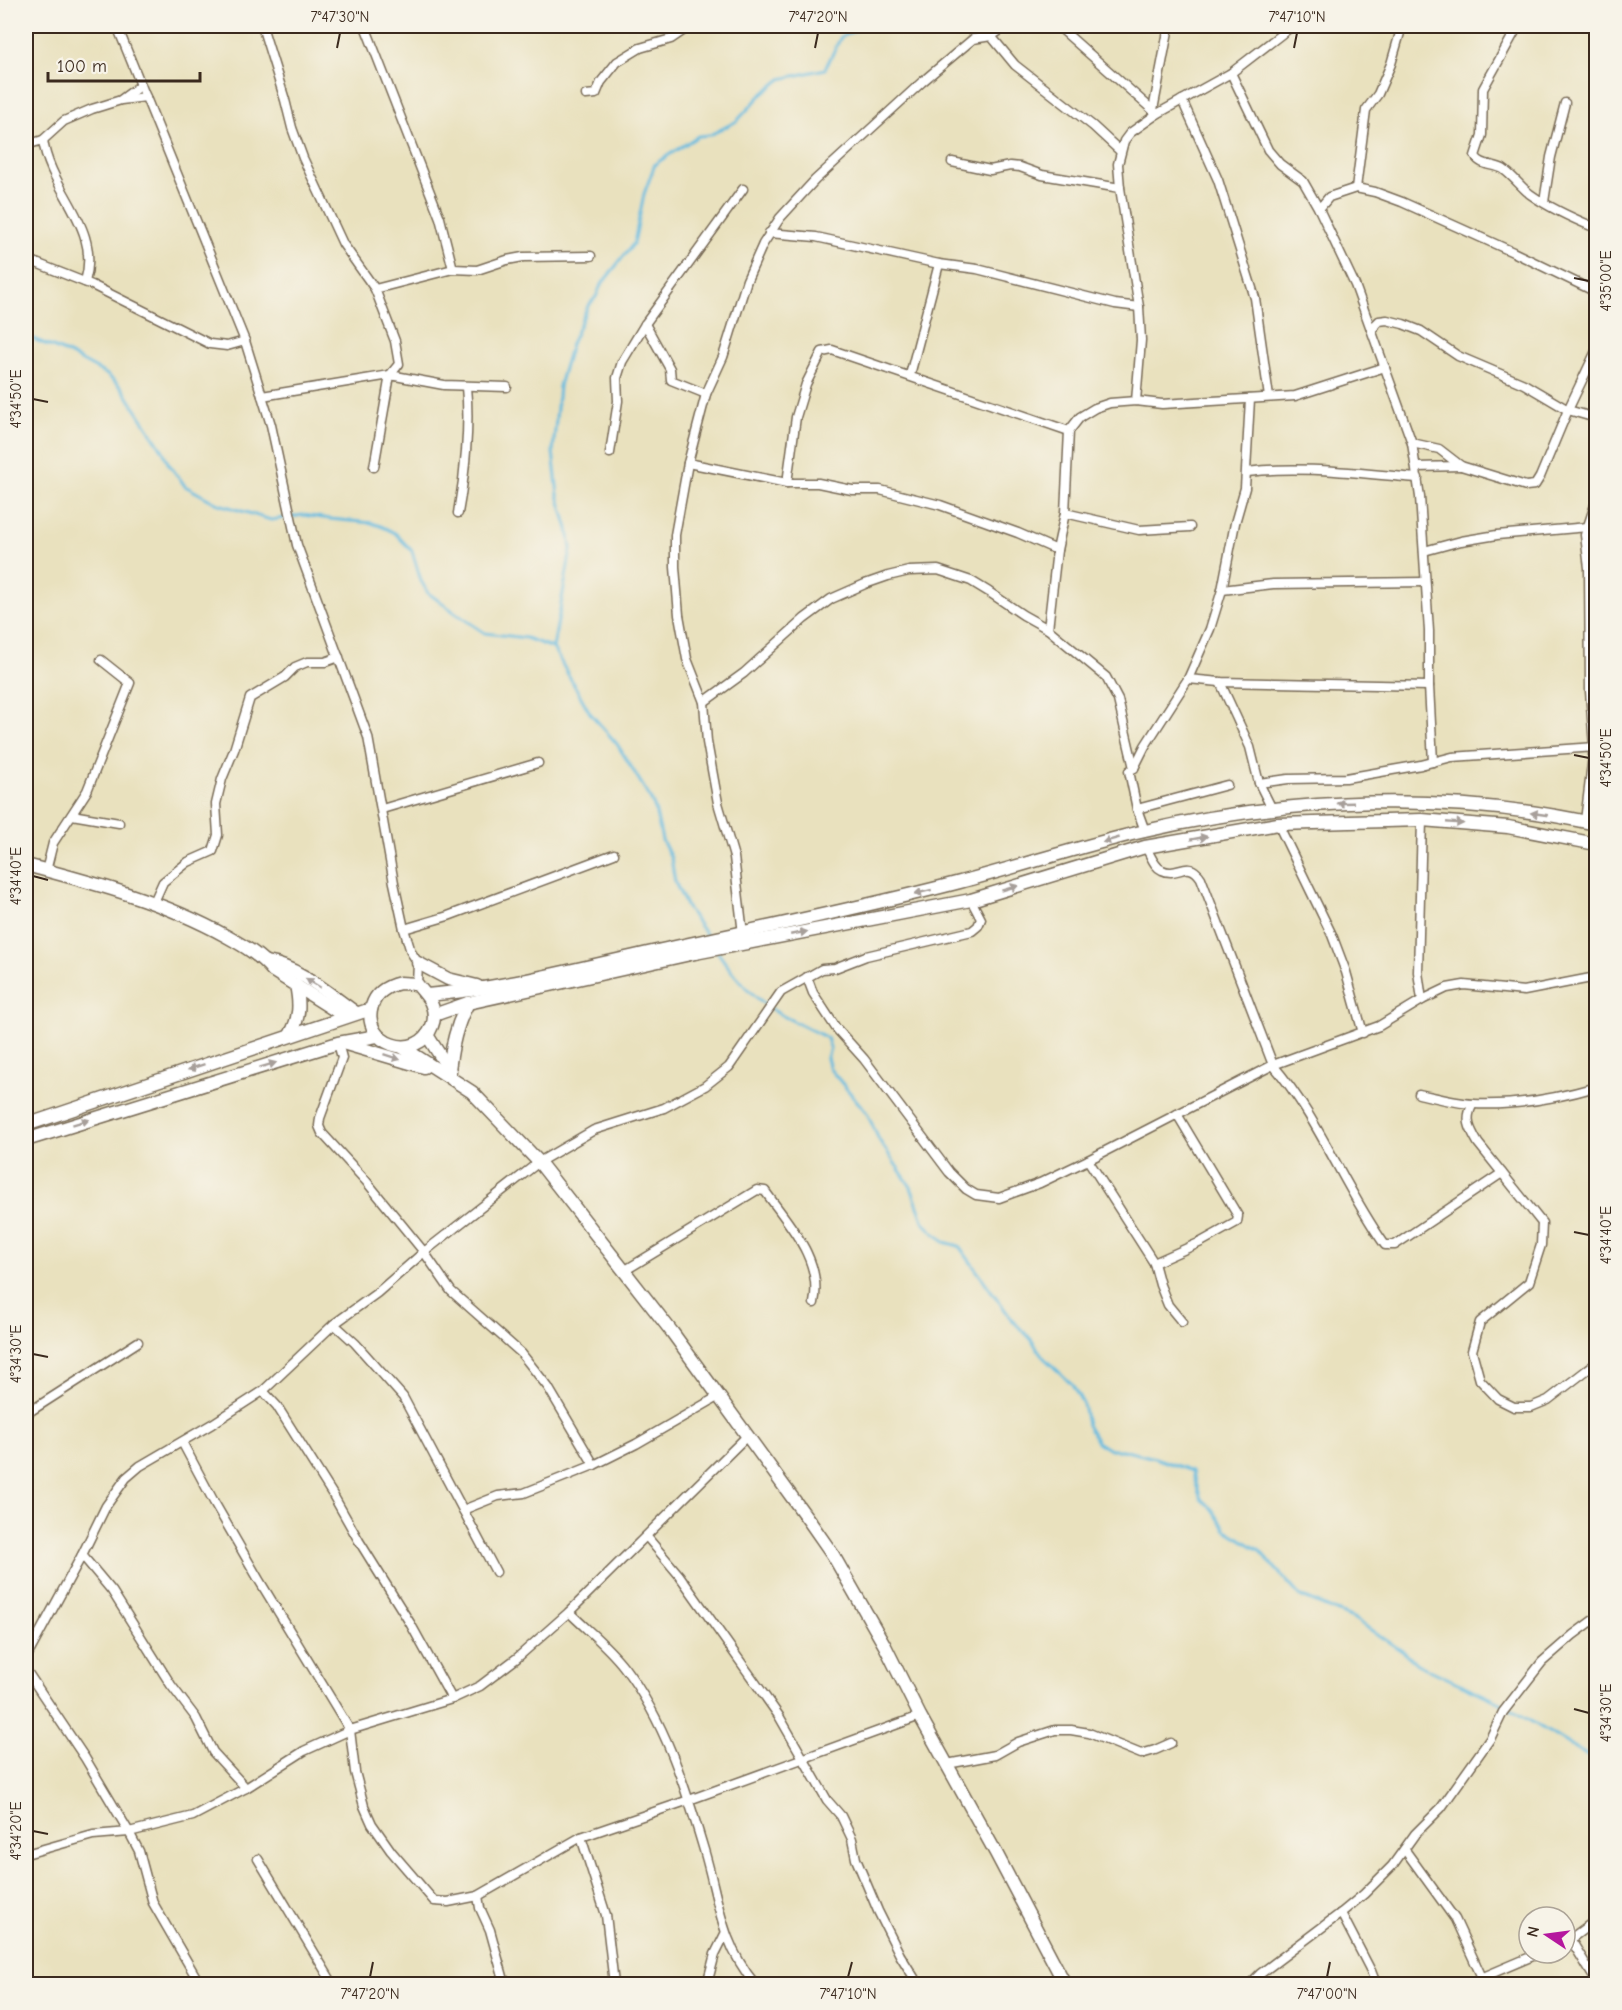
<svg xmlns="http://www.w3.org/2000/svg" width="1622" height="2010" viewBox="0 0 1622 2010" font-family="'Comic Neue',sans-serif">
  <rect width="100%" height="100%" fill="#f7f3e8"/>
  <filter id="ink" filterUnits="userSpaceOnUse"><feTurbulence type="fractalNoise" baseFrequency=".0167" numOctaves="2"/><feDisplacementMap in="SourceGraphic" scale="12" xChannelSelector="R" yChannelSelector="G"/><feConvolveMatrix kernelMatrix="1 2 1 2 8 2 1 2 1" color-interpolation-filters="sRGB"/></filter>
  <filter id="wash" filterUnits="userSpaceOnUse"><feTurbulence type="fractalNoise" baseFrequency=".008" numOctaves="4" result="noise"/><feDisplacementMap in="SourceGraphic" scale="24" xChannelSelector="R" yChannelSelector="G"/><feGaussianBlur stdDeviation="1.35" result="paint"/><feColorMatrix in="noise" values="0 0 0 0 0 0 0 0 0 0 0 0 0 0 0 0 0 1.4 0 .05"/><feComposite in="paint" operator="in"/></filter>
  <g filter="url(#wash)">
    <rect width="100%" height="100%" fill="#e9e1be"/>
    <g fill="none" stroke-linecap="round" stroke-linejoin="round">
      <g stroke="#62badf" stroke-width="3">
        <polyline points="26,336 67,353 106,374 122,388 163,451 168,463 185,486 216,503 271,520 303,515 330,519 372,523 383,527 395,533 412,551 421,581 428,593 464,619 485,633 526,638 553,648 590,713 617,744 649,796 655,809 662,840 671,858 675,882 687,908 707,936"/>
        <polyline points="553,648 571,549 568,529 558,495 553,452 559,386 571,344 588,306 596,297 601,285 634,243 644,194 655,164 698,136 710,135 737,121 760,96 781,79 825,69 841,37 865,26"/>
        <path d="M717 951C735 978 756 1002 785 1017 799 1024 813 1030 827 1038L830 1048 827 1058 830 1069 867 1113 879 1140 911 1187 924 1223 944 1242 959 1246 1013 1321 1030 1338 1044 1358 1072 1384 1083 1404 1087 1425 1097 1442 1110 1450H1122L1155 1458 1192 1471 1201 1499 1212 1509 1226 1530 1259 1550 1300 1596 1353 1618 1405 1653 1417 1664 1501 1703 1596 1761"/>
      </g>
    </g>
  </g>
  <g filter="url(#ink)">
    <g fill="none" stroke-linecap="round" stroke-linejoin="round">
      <g stroke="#786a56" stroke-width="11">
        <g id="minor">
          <polyline points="117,26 245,341 271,425 297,545 368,737 394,883 404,929 411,952 418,963 417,984"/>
          <polyline points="262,26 285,100 292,128 303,158 343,244 375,289 395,341 399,364 390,375 374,467"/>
          <polyline points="365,26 440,218 453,269"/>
          <polyline points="1058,26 1157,114"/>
          <path d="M1518 26 1483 89 1482 135 1475 156C1481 166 1493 164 1503 169 1513 176 1521 187 1530 194 1551 209 1574 219 1596 228"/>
          <polyline points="991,36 1015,65 1093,126 1120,151"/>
          <polyline points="1231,73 1268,150 1280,164 1303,181 1319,209 1355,285 1412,443 1420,497 1429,631 1429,686 1433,762"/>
          <polyline points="586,95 596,94 601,82 617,62 640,48 671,39 690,26"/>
          <polyline points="122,99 141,85"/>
          <polyline points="1182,100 1218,180 1255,298 1269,397"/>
          <polyline points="1153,110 1169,26"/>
          <path d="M43 140C50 192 102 226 85 282"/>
          <polyline points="26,145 43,140 64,121 92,109 121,100 146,97"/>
          <polyline points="952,162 990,170 1010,166 1020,167 1042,175 1120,188"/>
          <polyline points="1356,188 1366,110 1378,94 1391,64 1402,26"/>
          <polyline points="1544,202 1551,157 1565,103"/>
          <polyline points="1319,209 1329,197 1356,188 1375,192 1402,202 1513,252 1596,292"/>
          <polyline points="769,233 816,237 939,264 977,269 1115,304 1139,307"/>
          <polyline points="26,259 92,285 210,344 227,346 245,341"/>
          <polyline points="375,289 453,269 477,270 507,260 523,257 591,256"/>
          <polyline points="645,324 670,369 671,380 706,394"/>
          <polyline points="1373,330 1375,325 1379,321 1387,320 1403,324 1421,331 1458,356 1524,384 1568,410 1596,418"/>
          <polyline points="910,375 939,264"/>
          <polyline points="262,396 390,375 444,385 507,387"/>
          <polyline points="1136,401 1141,340 1139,307 1120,188 1118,164 1124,141 1130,133 1157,114 1231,73 1292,26"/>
          <polyline points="1412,443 1439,449 1461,466 1526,486 1535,485 1540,477 1568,410 1596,351"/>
          <polyline points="610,453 618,401 617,378 622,362 645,324 743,189"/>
          <polyline points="688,463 787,483 818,483 852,490 880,490 940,505 1018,533 1057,550"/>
          <polyline points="1416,467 1461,466"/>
          <path d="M1247 472C1303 465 1362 474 1418 478"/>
          <polyline points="787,483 796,417 806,384 822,352 832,350 1069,431"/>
          <path d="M458 513C465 475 470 424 466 387"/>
          <polyline points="1065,513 1139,530 1190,527"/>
          <polyline points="1424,551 1461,541 1497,535 1588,527"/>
          <polyline points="1222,590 1273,584 1425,582"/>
          <polyline points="1048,629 1057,550 1065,513 1069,431 1080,417 1095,408 1110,403 1136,401 1162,404 1295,396 1385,367"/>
          <polyline points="1188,679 1220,682 1429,686"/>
          <polyline points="1220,682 1250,747 1259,783 1271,807"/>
          <polyline points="704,702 744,673 804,619 831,599 865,584 888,576 909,571 938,570 971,581 989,592 1023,615 1048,629 1106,677 1118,700 1134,768"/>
          <polyline points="1259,783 1288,779 1346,778 1421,765 1452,757 1596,747"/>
          <polyline points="382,809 538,763"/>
          <polyline points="1137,809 1227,785"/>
          <polyline points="72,815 119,823"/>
          <polyline points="1585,821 1594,747 1590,691 1589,568 1585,535 1596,502"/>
          <polyline points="1278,824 1332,935 1346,972 1363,1033"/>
          <polyline points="1145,831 1137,809 1129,771 1134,768 1145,746 1188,679 1210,629 1222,590 1235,523 1245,488 1250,399"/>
          <path d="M1145 847C1151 854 1153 866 1162 870 1178 878 1188 858 1201 878L1273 1065C1319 1118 1344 1188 1385 1245H1395L1502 1173"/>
          <polyline points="46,871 53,843 87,791 130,683 101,660"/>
          <polyline points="154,902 163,882 188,862 213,851 218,835 216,804 222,779 234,750 250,698 285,677 295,667 307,662 325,662 339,657"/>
          <polyline points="404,929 448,916 614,854"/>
          <polyline points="743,934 734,857 718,803 707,742 704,702 687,659 679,615 675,567 675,535 688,463 706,394 723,357 747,280 763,244 780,218 815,180 922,82 973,39 991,36 1007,26"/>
          <polyline points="807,977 813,993 836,1028 864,1059 949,1172 966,1189 976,1195 999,1198 1040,1183 1088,1160 1273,1065 1379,1026 1422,1000 1447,988 1464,985 1524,991 1596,977"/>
          <polyline points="1422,1000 1418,972 1422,820"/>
          <polyline points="338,1043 342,1058 320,1118 319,1126 322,1133 366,1181 424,1252 451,1291 521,1353 548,1387 594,1465"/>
          <path d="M1419 1094C1437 1098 1455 1103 1473 1104 1514 1106 1558 1098 1596 1087"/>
          <path d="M1473 1104C1464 1119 1470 1129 1478 1143L1542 1223 1541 1245 1529 1282 1480 1322 1472 1351 1480 1380 1498 1399 1514 1407H1531L1548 1400 1596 1363"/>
          <polyline points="1088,1160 1154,1263 1160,1285 1168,1305 1182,1322"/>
          <polyline points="1154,1263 1201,1242 1237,1222 1238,1216 1177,1114"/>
          <path d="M624 1271 757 1190 765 1191C788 1224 823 1259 814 1303"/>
          <polyline points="334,1324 355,1343 403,1397 496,1572"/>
          <polyline points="263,1391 277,1406 333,1495 359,1541 410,1623 452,1699"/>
          <polyline points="26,1414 138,1342"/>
          <polyline points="182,1442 214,1502 259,1580 350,1730 355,1772 364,1806 372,1824 391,1851 434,1901 448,1902 478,1896 581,1837 689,1800 920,1716"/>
          <polyline points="463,1510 498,1496 524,1493 594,1465 636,1444 719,1396"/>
          <polyline points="647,1537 679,1575 779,1716 827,1800 841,1816 852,1839 856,1859 878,1911 900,1955 918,1984"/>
          <polyline points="82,1555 112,1591 171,1685 196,1718 213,1752 246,1788"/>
          <path d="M569 1612C587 1630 609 1647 624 1667 665 1721 685 1786 704 1850 719 1900 720 1942 755 1984"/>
          <polyline points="26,1658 82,1555 106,1506 126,1478 140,1466 212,1424 263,1391 334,1324 377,1293 424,1252 539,1162 594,1130 664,1108 705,1086 729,1067 781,992 822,969 835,968 866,956 972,931 978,926 981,919 971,900"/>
          <polyline points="26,1670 85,1758 129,1832 139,1851 153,1903 200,1984"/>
          <polyline points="947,1764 995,1755 1018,1742 1055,1730 1071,1730 1089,1733 1141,1754 1155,1750 1171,1743"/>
          <polyline points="581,1837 606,1915 614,1984"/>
          <polyline points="1405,1850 1455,1919 1485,1984"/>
          <polyline points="26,1854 93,1835 129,1832 193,1816 246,1788 304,1751 350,1730 452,1699 480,1686 517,1658 569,1612 748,1435"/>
          <polyline points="258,1859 333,1984"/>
          <polyline points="478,1896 480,1908 490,1930 505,1984"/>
          <polyline points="1341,1913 1371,1971 1376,1984"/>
          <polyline points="1571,1940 1596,1981"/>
          <polyline points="1565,1943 1596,1920"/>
          <polyline points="1481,1978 1540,1953"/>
          <polyline points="707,1984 715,1954 725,1934"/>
          <polyline points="1250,1984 1260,1974 1341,1913 1364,1894 1392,1866 1415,1834 1441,1808 1490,1739 1503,1712 1542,1662 1573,1635 1596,1618"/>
        </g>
      </g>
      <g stroke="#786a56" stroke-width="15">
        <g id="secondary">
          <path d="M26 865C94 883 163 901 226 936 244 946 260 955 273 971L344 1016"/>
          <path d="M266 962C299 967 329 994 356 1013"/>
          <polyline points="418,963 448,979 477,986"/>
          <path d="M400 983 417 984C422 991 428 996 431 1003 434 1010 435 1019 432 1026 418 1064 360 1044 372 1006 376 992 387 986 400 983Z"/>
          <path d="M427 995C499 989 568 971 639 955 746 931 854 910 960 882 1022 866 1083 845 1145 831 1293 797 1448 791 1596 824"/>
          <polyline points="434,1015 468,1003 695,953 971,900 1145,847 1278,824 1422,820 1508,827 1596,844"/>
          <path d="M290 1035C300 1018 300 1004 296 985"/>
          <polyline points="427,1035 450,1071"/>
          <polyline points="346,1044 424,1067"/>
          <polyline points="402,1047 472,1092 539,1162 672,1332 810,1522 833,1555 885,1646 920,1716 996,1853 1065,1984"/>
          <path d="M449 1070C452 1046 456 1025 468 1003"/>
          <polyline points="26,1125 371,1009"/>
          <polyline points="26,1140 338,1043 377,1036"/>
        </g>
      </g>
      <use href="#minor" stroke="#fff" stroke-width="8"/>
      <use href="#secondary" stroke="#fff" stroke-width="12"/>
    </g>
    <defs><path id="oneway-solid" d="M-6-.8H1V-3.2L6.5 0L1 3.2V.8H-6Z" transform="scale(1.5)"/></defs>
    <g fill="#a79f9a">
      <use href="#oneway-solid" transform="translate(1345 803) rotate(178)"/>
      <use href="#oneway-solid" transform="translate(1539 814) rotate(-172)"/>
      <use href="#oneway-solid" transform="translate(1455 823) rotate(5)"/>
      <use href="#oneway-solid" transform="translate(1199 838) rotate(-10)"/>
      <use href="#oneway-solid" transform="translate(1111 840) rotate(164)"/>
      <use href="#oneway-solid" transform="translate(1010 888) rotate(-17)"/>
      <use href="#oneway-solid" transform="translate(923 892) rotate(166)"/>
      <use href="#oneway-solid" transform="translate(799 933) rotate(-11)"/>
      <use href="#oneway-solid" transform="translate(313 983) rotate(-148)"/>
      <use href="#oneway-solid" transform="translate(392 1057) rotate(18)"/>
      <use href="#oneway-solid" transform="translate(268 1065) rotate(-17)"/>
      <use href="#oneway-solid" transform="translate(196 1067) rotate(161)"/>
      <use href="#oneway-solid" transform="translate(81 1122) rotate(-17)"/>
    </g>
  </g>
  <path fill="none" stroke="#3b2a1e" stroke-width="2" d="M337 48 340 33M815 48 818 33M1294 48 1297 33M1574 278 1589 281M33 399 48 402M1574 755 1589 758M33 876 48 880M1574 1232 1589 1235M33 1354 48 1357M1574 1709 1589 1713M33 1831 48 1834M370 1977 373 1962M848 1977 852 1962M1327 1977 1330 1962"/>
  <rect width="1622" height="2010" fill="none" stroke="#f7f3e8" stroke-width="66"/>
  <g transform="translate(1547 1935) rotate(283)"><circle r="28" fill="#f7f3e8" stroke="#aca397" stroke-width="1.5"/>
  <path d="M0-4.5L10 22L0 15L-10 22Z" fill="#b5179e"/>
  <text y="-9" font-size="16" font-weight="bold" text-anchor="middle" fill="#3b2a1e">N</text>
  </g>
  <path d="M48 72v9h152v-9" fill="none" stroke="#3b2a1e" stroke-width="3"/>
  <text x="57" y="72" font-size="18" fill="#3b2a1e" stroke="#f7f3e8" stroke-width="4.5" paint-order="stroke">100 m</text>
  <rect x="33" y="33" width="1556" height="1944" fill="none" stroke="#3b2a1e" stroke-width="2"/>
  <g font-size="15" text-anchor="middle" fill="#3b2a1e">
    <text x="340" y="22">7°47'30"N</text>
    <text x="818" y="22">7°47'20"N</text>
    <text x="1297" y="22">7°47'10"N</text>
    <text transform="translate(1606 281) rotate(-90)" y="5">4°35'00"E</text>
    <text transform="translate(16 399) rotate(-90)" y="5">4°34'50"E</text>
    <text transform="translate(1606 758) rotate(-90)" y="5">4°34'50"E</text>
    <text transform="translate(16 876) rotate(-90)" y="5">4°34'40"E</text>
    <text transform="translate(1606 1235) rotate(-90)" y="5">4°34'40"E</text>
    <text transform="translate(16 1354) rotate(-90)" y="5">4°34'30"E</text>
    <text transform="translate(1606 1713) rotate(-90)" y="5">4°34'30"E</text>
    <text transform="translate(16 1831) rotate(-90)" y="5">4°34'20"E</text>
    <text x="370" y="1999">7°47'20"N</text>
    <text x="848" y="1999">7°47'10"N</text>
    <text x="1327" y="1999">7°47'00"N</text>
  </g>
</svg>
